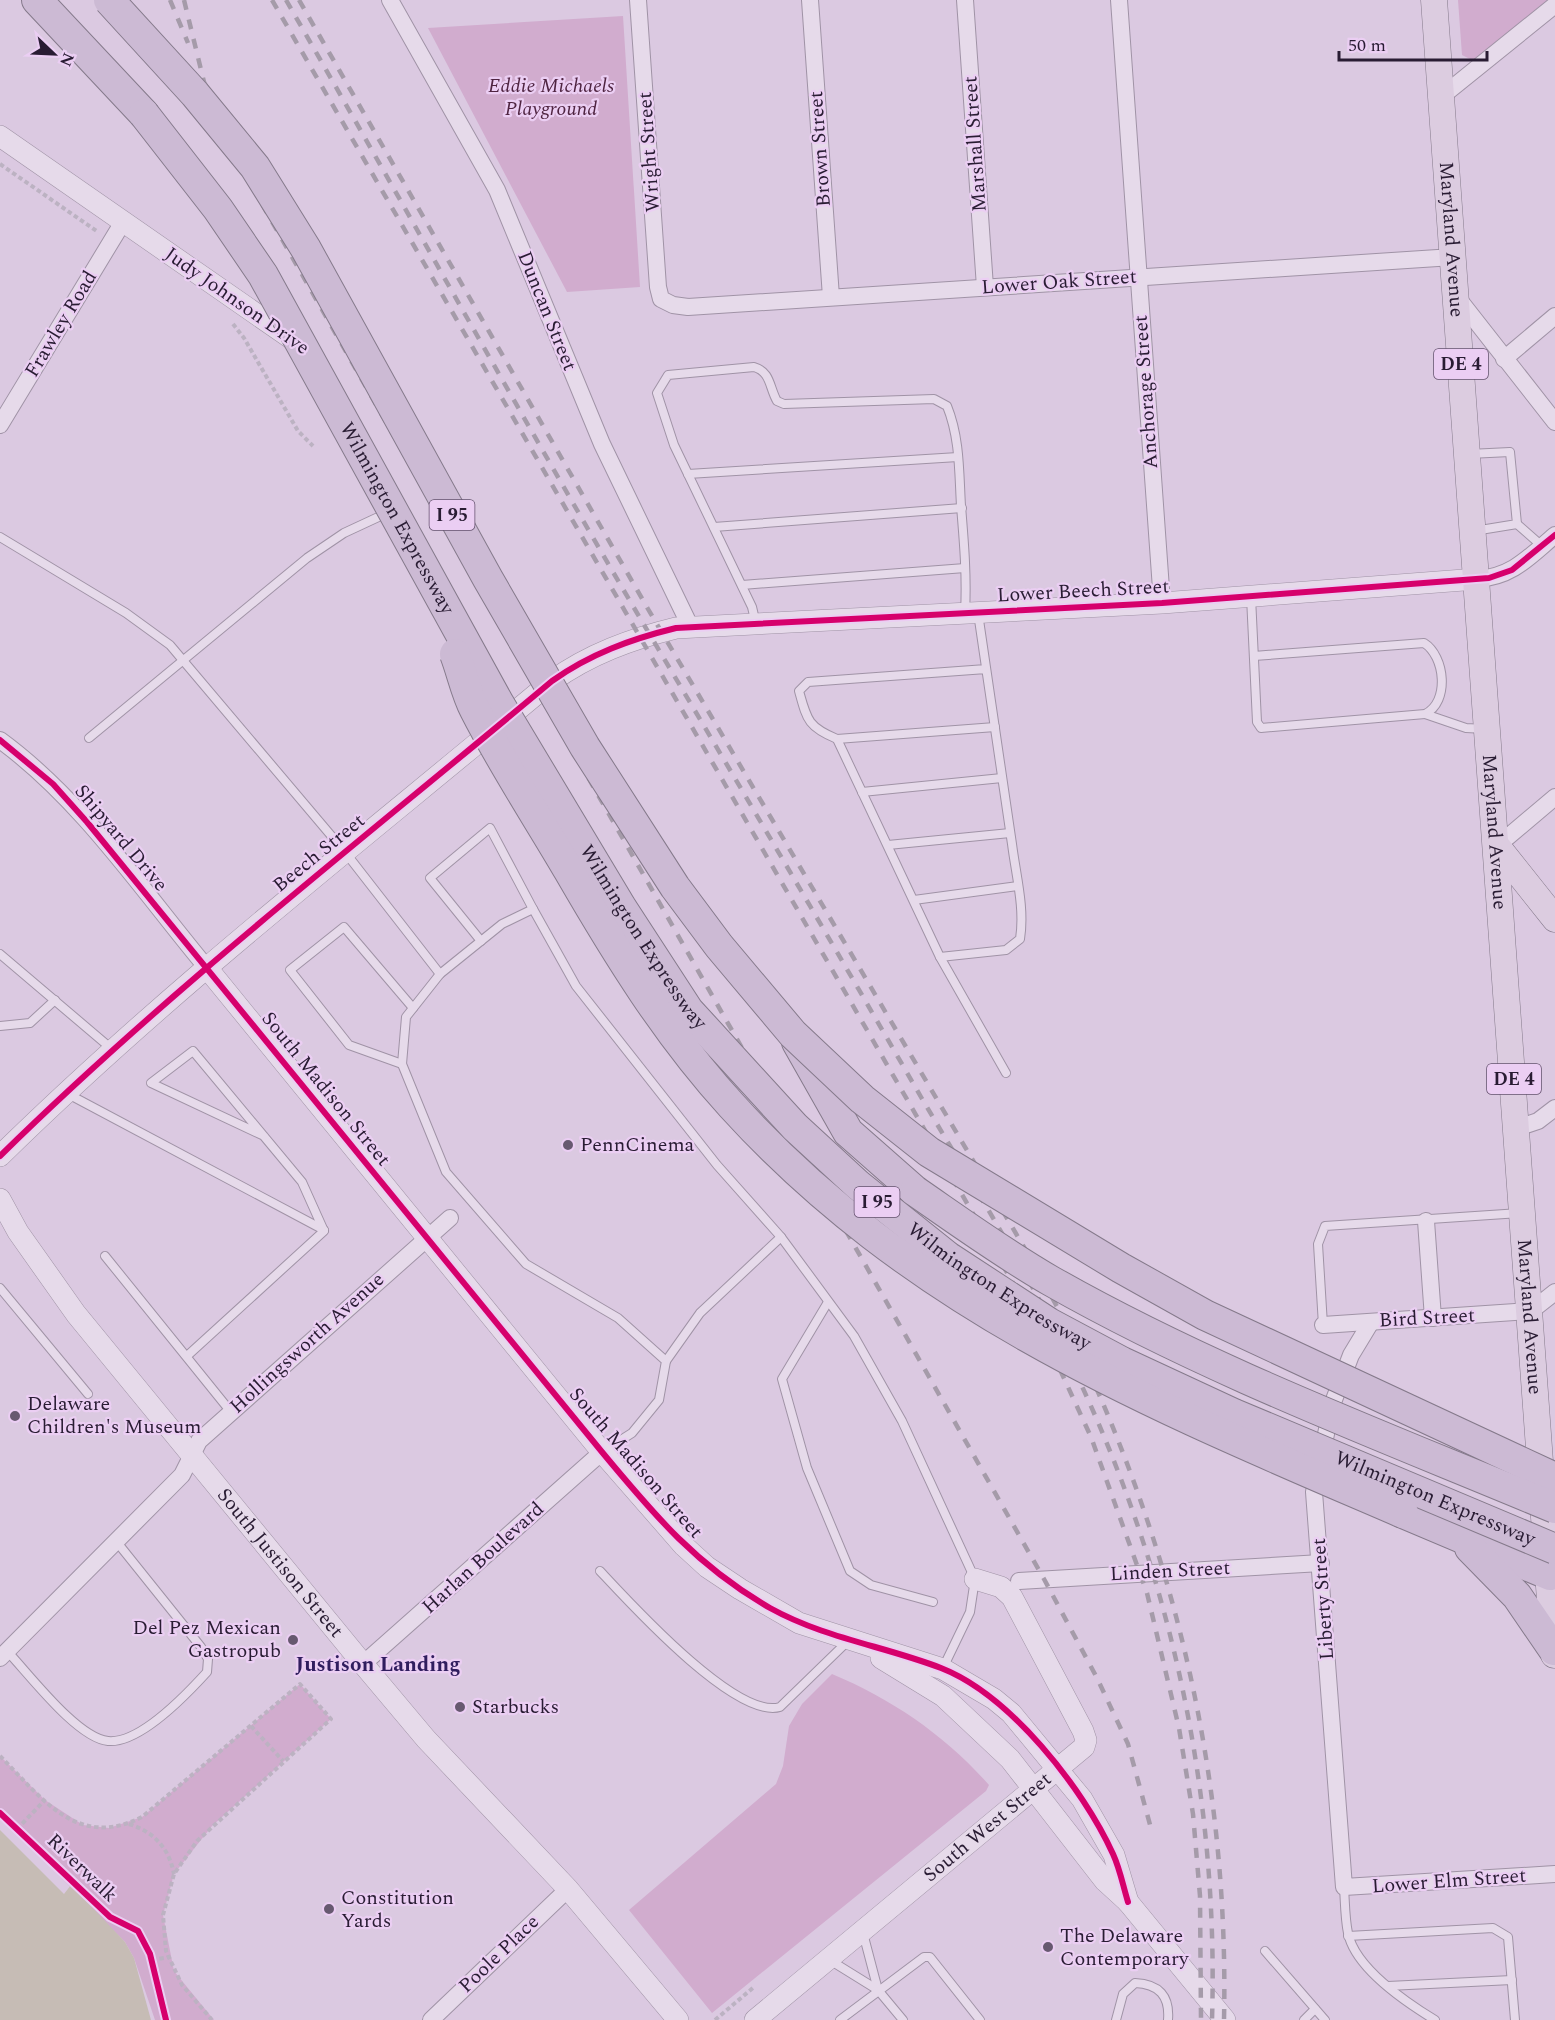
<svg xmlns="http://www.w3.org/2000/svg" width="1555" height="2020" viewBox="0 0 1555 2020" font-family="Spectral,serif">
  <rect width="100%" height="100%" fill="#dbc9e1"/>
  <g fill="#d1acce">
    <polygon points="1458,0 1548,0 1474,61 1462,55"/>
    <polygon points="623,16 640,287 567,292 428,28"/>
    <path d="M832 1674C892 1699 946 1736 989 1785L986 1791 712 2013 629 1910 776 1784 783 1766 789 1726 802 1704Z"/>
    <polygon points="300,1684 331,1719 212,1826 174,1874 163,1915 174,1971 214,2020 155,2020 134,1958 125,1942 0,1816 0,1756 45,1800 83,1825 109,1828 142,1817"/>
  </g>
  <polygon fill="#c6bcb5" points="0,1830 64,1894 71,1885 125,1942 134,1958 151,2020 0,2020"/>
  <g fill="none" stroke-linecap="round" stroke-linejoin="round">
    <g stroke="#a093a6" stroke-width="10">
      <g id="service">
        <polyline points="1469,454 1510,452 1517,524 1474,531"/>
        <polyline points="688,474 958,457"/>
        <polyline points="1517,524 1542,546"/>
        <polyline points="714,527 962,508"/>
        <polyline points="0,537 126,613 170,645 345,852 440,974 502,924 533,909 576,986 717,1165 781,1237 854,1336 902,1421 975,1579 970,1612 943,1668"/>
        <polyline points="742,585 965,568"/>
        <path d="M1251 597 1257 722 1261 728 1425 714C1450 702 1445 656 1424 643L1254 656"/>
        <path d="M978 613C989 690 1001 767 1012 844 1016 876 1025 908 1020 939L1006 950 940 957 837 739C808 727 807 720 799 691L808 682 986 669"/>
        <path d="M756 624 752 607 674 445 657 393 668 375 754 367C771 372 769 387 777 401L784 404 934 399 947 406C960 438 959 472 961 506 964 542 967 577 965 613"/>
        <polyline points="1425,714 1466,728 1485,729"/>
        <polyline points="89,738 307,558 344,533 387,513"/>
        <polyline points="837,739 995,727"/>
        <polyline points="862,792 1002,778"/>
        <polyline points="888,845 1010,833"/>
        <polyline points="914,900 1018,886"/>
        <polyline points="481,941 430,878 490,828 533,909"/>
        <polyline points="0,954 113,1050"/>
        <polyline points="940,957 1006,1073"/>
        <polyline points="440,974 406,1017 402,1064 446,1172 526,1264 618,1318 666,1361 659,1400 632,1433 602,1452"/>
        <polyline points="0,1026 30,1023 55,1000"/>
        <polyline points="402,1064 349,1045 290,970 344,927 413,1008"/>
        <polyline points="68,1094 324,1230"/>
        <polyline points="105,1256 231,1412"/>
        <polyline points="0,1288 88,1394"/>
        <polyline points="828,1302 782,1379 807,1468 850,1571 871,1585 933,1602"/>
        <polyline points="1323,1325 1318,1244 1325,1226 1520,1213"/>
        <polyline points="187,1356 324,1231 302,1182 193,1051 151,1083 264,1136"/>
        <polyline points="666,1361 700,1313 781,1237"/>
        <path d="M600 1571C630 1603 736 1720 780 1707L848 1641"/>
        <path d="M7 1651C29 1674 77 1738 108 1741 140 1744 187 1694 207 1672L208 1659 201 1647 116 1541"/>
        <path d="M1344 1887C1345 1902 1345 1919 1348 1933 1355 1968 1407 2003 1435 2020"/>
        <polyline points="863,1933 878,1990"/>
        <polyline points="1348,1936 1493,1928 1508,1937 1515,2020"/>
        <polyline points="1265,1951 1325,2020"/>
        <polyline points="828,1959 878,1990 903,2020"/>
        <polyline points="1388,1986 1512,1980"/>
        <polyline points="840,2020 924,1957 930,1957 980,2020"/>
        <path d="M1116 2020 1123 1994 1135 1983C1159 1984 1170 1996 1168 2020"/>
        <polyline points="1304,2020 1315,2009"/>
      </g>
    </g>
    <g stroke="#a093a6" stroke-width="18">
      <g id="minor">
        <polyline points="390,0 497,190 602,444 691,628"/>
        <polyline points="638,0 658,287 661,299 673,305 688,307 1453,257"/>
        <polyline points="810,0 831,297"/>
        <polyline points="965,0 985,287"/>
        <polyline points="1119,0 1162,603"/>
        <polyline points="1441,97 1555,5"/>
        <polyline points="1457,297 1555,422"/>
        <polyline points="1504,359 1555,316"/>
        <polyline points="0,425 123,222"/>
        <path d="M1477 579C1512 577 1529 557 1555 535"/>
        <path d="M0 740C82 800 142 890 207 968"/>
        <polyline points="1497,846 1555,797"/>
        <polyline points="1517,1128 1538,1121 1555,1108"/>
        <polyline points="1426,1221 1433,1318"/>
        <polyline points="1371,1322 1351,1355 1332,1405 1314,1492 1344,1887 1555,1874"/>
        <polyline points="1323,1325 1531,1311 1555,1292"/>
        <polyline points="1019,1581 1321,1563"/>
        <polyline points="0,1658 182,1475 199,1441 450,1218"/>
        <polyline points="363,1664 602,1452"/>
        <polyline points="431,2020 568,1889"/>
      </g>
    </g>
    <g stroke="#a093a6" stroke-width="22">
      <g id="tertiary">
        <polyline points="0,136 295,341"/>
        <polyline points="207,968 602,1452 684,1546 707,1567 740,1589 799,1623 943,1669 994,1699 1011,1713 1082,1799 1114,1855 1128,1902"/>
        <path d="M0 1156C173 986 366 837 552 681 590 654 631 639 676 628L1162 603 1477 579"/>
        <path id="s1" d="M0 1199 18 1232 76 1314 363 1664 426 1739 568 1889 678 2020"/>
        <polyline points="881,1658 943,1696 1010,1759 1105,1881 1128,1902 1225,2020"/>
        <path id="s2" d="M755 2020 1084 1747 1086 1740 1083 1731 1012 1597 1001 1587 975 1579"/>
      </g>
    </g>
    <g stroke="#857a8b" stroke-width="27">
      <g id="primary">
        <path id="s3" d="M1434 0 1554 1655"/>
        <polyline points="1497,846 1555,919"/>
      </g>
    </g>
    <g stroke="#857a8b" stroke-width="32">
      <g id="motorway">
        <polyline points="37,0 144,114"/>
        <polyline points="797,1042 848,1132 915,1191"/>
        <polyline points="1403,1513 1550,1575"/>
        <polyline points="1470,1548 1517,1596 1554,1650"/>
      </g>
    </g>
    <g stroke="#bcb2c2" stroke-width="4" stroke-dasharray="4.5 3" stroke-linecap="butt">
      <polyline points="0,164 98,232"/>
      <polyline points="233,324 244,338 298,431 313,446"/>
      <polyline points="251,1726 283,1761"/>
      <path d="M0 1756C42 1798 77 1850 142 1817L300 1684 331 1719 197 1841 174 1874 163 1915 166 1951 182 1985 212 2020"/>
      <path d="M129 1824C154 1832 169 1848 174 1874"/>
      <polyline points="17,1829 45,1800"/>
      <polyline points="152,1960 169,1957"/>
      <polyline points="715,2020 754,1987"/>
    </g>
    <use href="#service" stroke="#e6daea" stroke-width="8"/>
    <use href="#minor" stroke="#e6daea" stroke-width="16"/>
    <use href="#tertiary" stroke="#e6daea" stroke-width="21"/>
    <use href="#primary" stroke="#dccce0" stroke-width="26"/>
    <use href="#motorway" stroke="#ccbad4" stroke-width="30"/>
    <g stroke="#a59ba9" stroke-width="4.5" stroke-dasharray="10 10" stroke-linecap="butt">
      <polyline points="170,0 188,43"/>
      <polyline points="184,0 204,82 258,197 1044,1579 1097,1678 1128,1744 1152,1832"/>
      <polyline points="272,0 1009,1276 1057,1363 1091,1437 1147,1593 1179,1728 1193,1814 1200,1896 1201,2020"/>
      <path d="M286 0C414 222 538 447 669 667 754 810 838 953 921 1097 972 1184 1028 1271 1071 1363 1170 1568 1219 1792 1212 2020"/>
      <path d="M299 0 648 609 1031 1259C1048 1291 1067 1323 1082 1356 1179 1567 1229 1787 1224 2020"/>
    </g>
    <g stroke="#857a8b" stroke-width="32" stroke-linecap="butt">
      <g id="motorway-bridge">
        <polyline points="109,0 195,94 255,167 306,249 488,579 585,747 675,887 719,946 793,1034 862,1099 929,1152 1121,1268 1205,1315 1555,1478"/>
        <path id="s4" d="M144 114 218 209 263 275 498 702 621 907 688 1010 795 1127 858 1185 948 1257 1049 1323 1122 1362 1234 1414 1555 1549"/>
        <path d="M455 654C462 672 466 693 475 710 503 765 538 818 569 871 617 954 667 1035 732 1106 918 1311 1155 1406 1403 1513"/>
        <path d="M915 1191C960 1222 1004 1254 1051 1281 1211 1372 1386 1437 1555 1508"/>
      </g>
    </g>
    <use href="#motorway-bridge" stroke="#ccbad4" stroke-width="30"/>
    <g stroke="#ebcef3" stroke-width="10">
      <g id="cycleway">
        <path d="M0 740 53 784 87 822 602 1452C655 1516 697 1566 770 1608 824 1638 884 1646 941 1668 1010 1695 1083 1788 1113 1854 1120 1869 1123 1886 1128 1902"/>
        <path d="M0 1156C173 986 366 837 552 681 590 654 631 639 676 628L1162 603 1489 578 1512 570 1555 535"/>
        <polyline points="0,1813 110,1917 138,1931 150,1954 166,2020"/>
      </g>
    </g>
    <use href="#cycleway" stroke="#d6006c" stroke-width="6"/>
  </g>
  <g fill="#675970" stroke="#ebcef3" stroke-width="2">
    <circle cx="568" cy="1145" r="6"/>
    <circle cx="15" cy="1416" r="6"/>
    <circle cx="293" cy="1640" r="6"/>
    <circle cx="460" cy="1707" r="6"/>
    <circle cx="329" cy="1909" r="6"/>
    <circle cx="1048" cy="1947" r="6"/>
  </g>
  <g text-anchor="middle" dominant-baseline="central" stroke-width="4.5" stroke-linejoin="round" paint-order="stroke">
    <g fill="#ebcef3" stroke="#63516d" stroke-width="1.5">
      <rect x="1434" y="349" width="54" height="30" rx="4.5"/>
      <rect x="429.5" y="500" width="45" height="30" rx="4.5"/>
      <rect x="1487" y="1064" width="54" height="30" rx="4.5"/>
      <rect x="854.5" y="1187" width="45" height="30" rx="4.5"/>
    </g>
    <g font-size="18" font-weight="bold" fill="#291c33">
      <text x="1461" y="364">DE 4</text>
      <text x="452" y="515">I 95</text>
      <text x="1514" y="1079">DE 4</text>
      <text x="877" y="1202">I 95</text>
    </g>
    <g font-size="20" font-style="italic" fill="#4f2441" stroke="#ebcef3">
      <text x="551" y="86">Eddie Michaels<tspan x="551" dy="23">Playground</tspan></text>
    </g>
    <g font-size="20" fill="#291c33" stroke="#ebcef3">
      <text transform="translate(975 144) rotate(-94)">Marshall Street</text>
      <text transform="translate(820 149) rotate(-94)">Brown Street</text>
      <text transform="translate(649 152) rotate(-94)">Wright Street</text>
      <text stroke="none"><textPath href="#s3" startOffset="240">Maryland Avenue</textPath></text>
      <text transform="translate(1059 282) rotate(-4)">Lower Oak Street</text>
      <text transform="translate(237 301) rotate(35)">Judy Johnson Drive</text>
      <text transform="translate(547 311) rotate(68)">Duncan Street</text>
      <text transform="translate(61 324) rotate(-59)">Frawley Road</text>
      <text transform="translate(1146 392) rotate(-94)">Anchorage Street</text>
      <text stroke="none"><textPath href="#s4" startOffset="478">Wilmington Expressway</textPath></text>
      <text transform="translate(1083 591) rotate(-3)">Lower Beech Street</text>
      <text stroke="none"><textPath href="#s3" startOffset="834">Maryland Avenue</textPath></text>
      <text transform="translate(121 838) rotate(50)">Shipyard Drive</text>
      <text transform="translate(319 853) rotate(-39)">Beech Street</text>
      <text stroke="none"><textPath href="#s4" startOffset="964">Wilmington Expressway</textPath></text>
      <text transform="translate(326 1089) rotate(51)">South Madison Street</text>
      <text stroke="none"><textPath href="#s4" startOffset="1468">Wilmington Expressway</textPath></text>
      <text stroke="none"><textPath href="#s3" startOffset="1320">Maryland Avenue</textPath></text>
      <text transform="translate(1427 1318) rotate(-3)">Bird Street</text>
      <text transform="translate(307 1343) rotate(-42)">Hollingsworth Avenue</text>
      <text transform="translate(636 1463) rotate(49)">South Madison Street</text>
      <text stroke="none"><textPath href="#s4" startOffset="1954">Wilmington Expressway</textPath></text>
      <text transform="translate(483 1558) rotate(-42)">Harlan Boulevard</text>
      <text stroke="none"><textPath href="#s1" startOffset="460">South Justison Street</textPath></text>
      <text transform="translate(1170 1571) rotate(-3)">Linden Street</text>
      <text transform="translate(1323 1599) rotate(-94)">Liberty Street</text>
      <text stroke="none"><textPath href="#s2" startOffset="302">South West Street</textPath></text>
      <text transform="translate(82 1868) rotate(44)">Riverwalk</text>
      <text transform="translate(1449 1881) rotate(-4)">Lower Elm Street</text>
      <text transform="translate(499 1954) rotate(-44)">Poole Place</text>
    </g>
    <g font-size="20" fill="#291c33" stroke="#ebcef3" text-anchor="start">
      <text x="580" y="1145">PennCinema</text>
      <text x="27" y="1404">Delaware<tspan x="27" dy="23">Children's Museum</tspan></text>
      <text x="281" y="1628" text-anchor="end">Del Pez Mexican<tspan x="281" dy="23">Gastropub</tspan></text>
      <text x="472" y="1707">Starbucks</text>
      <text x="341" y="1898">Constitution<tspan x="341" dy="23">Yards</tspan></text>
      <text x="1060" y="1936">The Delaware<tspan x="1060" dy="23">Contemporary</tspan></text>
    </g>
    <g font-size="21" font-weight="bold" fill="#301d5e" stroke="#ebcef3">
      <text x="378" y="1665">Justison Landing</text>
    </g>
  </g>
  <g transform="translate(54 54) rotate(113)" stroke="#ebcef3" stroke-width="4.5" paint-order="stroke">
  <path d="M0-4.5L10 22L0 15L-10 22Z" fill="#291c33"/>
  <text y="-9" font-size="16" font-weight="bold" text-anchor="middle" fill="#291c33">N</text>
  </g>
  <path d="M1339 51v9h148v-9" fill="none" stroke="#291c33" stroke-width="3"/>
  <text x="1348" y="51" font-size="18" fill="#291c33" stroke="#ebcef3" stroke-width="4.5" paint-order="stroke">50 m</text>
</svg>
